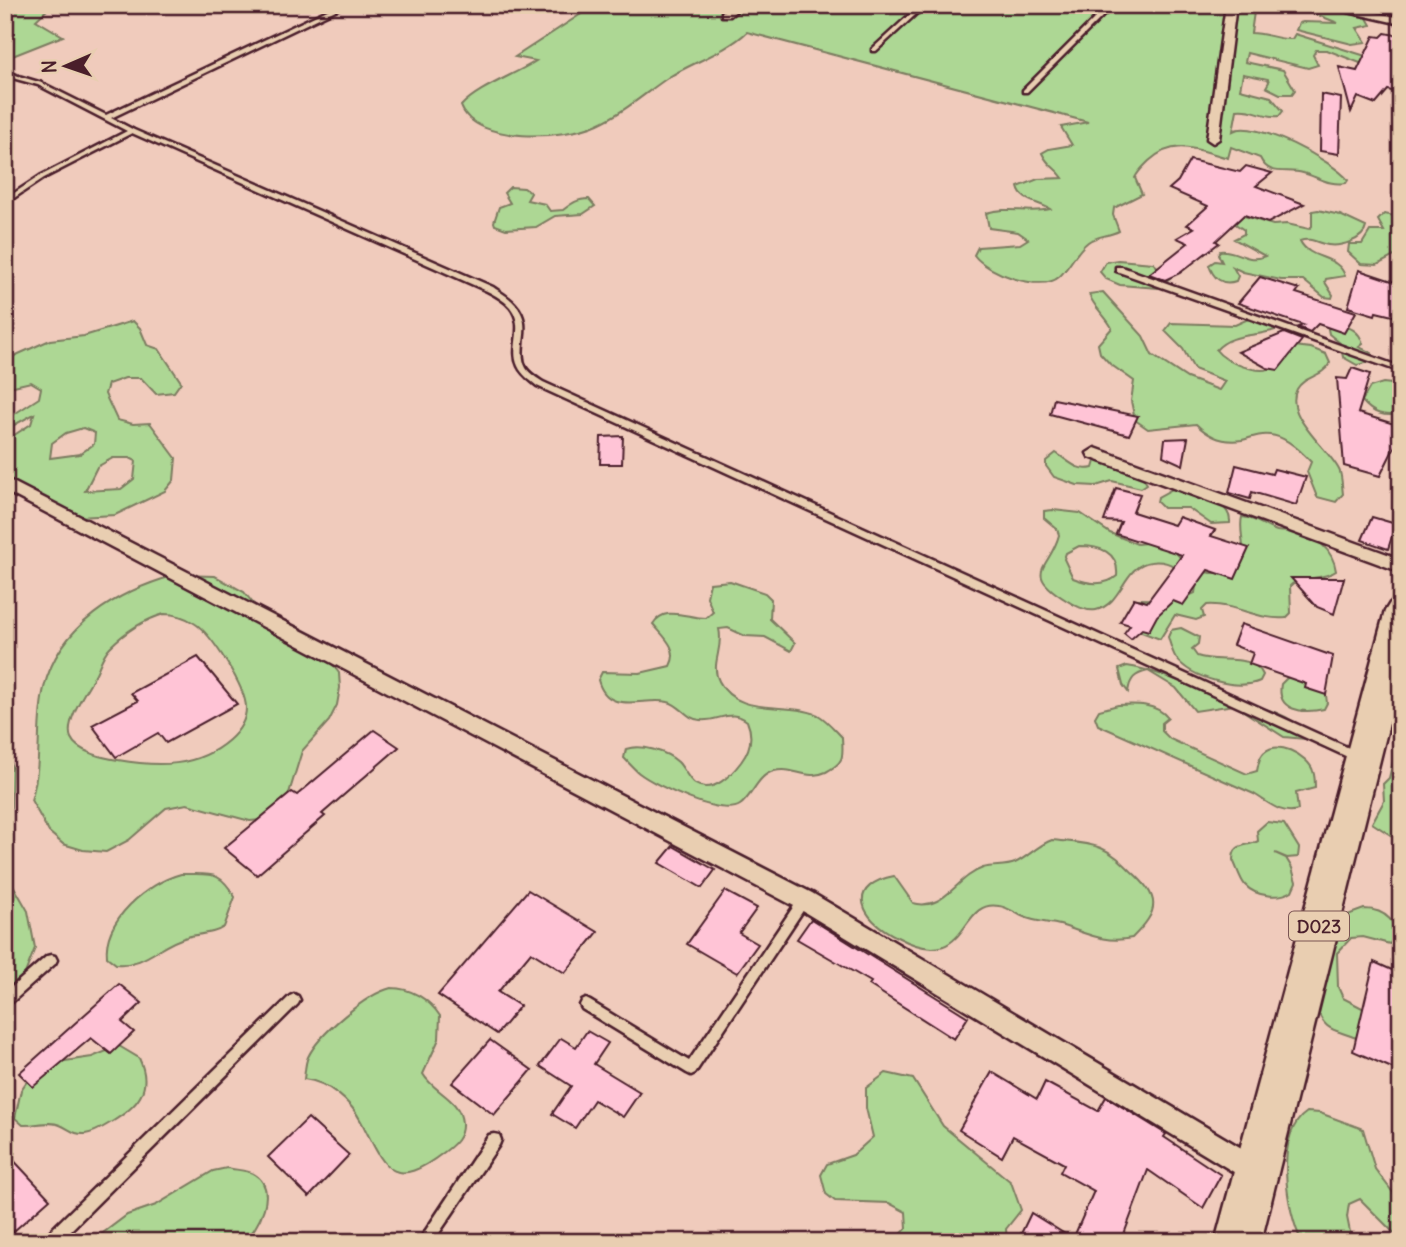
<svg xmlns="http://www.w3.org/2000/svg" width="1406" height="1247" viewBox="0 0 1406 1247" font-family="Delius,sans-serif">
  <rect width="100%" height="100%" fill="#f0cbbc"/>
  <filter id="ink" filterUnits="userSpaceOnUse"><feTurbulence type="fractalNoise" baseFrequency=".0143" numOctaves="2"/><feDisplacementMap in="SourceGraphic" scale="14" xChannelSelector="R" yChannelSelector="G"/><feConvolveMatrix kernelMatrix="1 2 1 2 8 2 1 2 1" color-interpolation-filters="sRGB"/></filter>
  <g filter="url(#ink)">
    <g fill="#add794" stroke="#7c7b60" stroke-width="2" fill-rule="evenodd">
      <polygon points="5,5 52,5 36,20 63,36 5,59"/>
      <path d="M595 5H1255L1251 33C1266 33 1278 40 1292 39L1295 34 1401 67V79L1327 50H1316L1313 55 1318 65 1308 68 1247 53 1245 62 1283 70 1295 90 1292 94H1280L1266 87 1269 82 1268 79 1243 74 1240 89 1271 97 1283 111 1279 116C1264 118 1254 108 1237 110L1233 131C1255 119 1333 161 1348 180L1346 183C1329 186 1318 177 1303 173 1288 168 1269 178 1260 158L1231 147 1228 158C1198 150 1175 137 1149 161 1143 167 1138 171 1135 178L1142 194 1114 208 1113 215 1119 231C1109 236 1096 236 1088 242 1076 251 1070 267 1059 277 1041 293 987 273 974 255L978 247 1020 244 1028 239 1018 232 989 228 986 213C1008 206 1029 214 1050 209 1039 202 1021 202 1018 187L1038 179 1063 178C1055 166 1049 168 1042 153L1049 149 1072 145 1061 127 1088 122 747 32C727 51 694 62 669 77 645 93 625 112 598 124 566 139 475 145 461 106 477 88 514 75 536 61L515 57Z"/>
      <polygon points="1313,5 1367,18 1371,25 1357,28 1366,42 1352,44 1296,30 1299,23 1303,22 1338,23 1295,6"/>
      <path d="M510 187 524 188 531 193 527 200 545 204 550 211 563 210C572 203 577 199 589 199L595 206 583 214 555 216 536 227 506 229 495 225 494 222 499 207 510 203 504 193Z"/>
      <path d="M1318 210 1340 215 1366 227C1364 240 1340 247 1328 245 1317 243 1310 237 1300 241 1310 261 1338 254 1345 276L1326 279 1325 282 1333 295 1332 298 1324 297 1303 280H1281L1243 272 1233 267 1238 276 1236 281C1222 286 1213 278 1209 265L1215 261 1222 262 1218 254 1220 251C1236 249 1248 264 1265 256L1234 239 1244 234V230L1234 223 1231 212 1273 225 1287 224 1309 229 1312 226V211Z"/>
      <polygon points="1384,214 1401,217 1401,259 1394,256 1377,265 1361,264 1348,252 1349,244 1362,244 1370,231 1384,231 1378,220"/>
      <polygon points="1118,260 1153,263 1170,278 1158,288 1120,285 1106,279 1100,272 1106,262"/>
      <path d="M1103 292 1143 336 1152 355 1187 378 1219 390 1225 381 1194 369 1183 349 1165 331 1171 323 1235 325 1257 315 1271 321 1275 330C1255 337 1231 333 1216 350 1225 362 1259 376 1274 367 1281 362 1288 353 1294 346L1311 348 1326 354 1330 363C1323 377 1304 376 1297 389 1282 416 1333 452 1340 472 1342 478 1342 487 1343 494L1336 502 1317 497 1307 472 1311 462C1301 451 1286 436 1270 435 1260 433 1251 438 1242 440 1224 443 1208 436 1196 424L1148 429 1135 420 1131 401 1134 381 1110 364 1100 353 1098 344 1112 328C1105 315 1094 308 1089 294Z"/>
      <path d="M133 321 140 328 147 345 159 349 181 382 174 392 156 394 141 378H125L108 384 105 394 117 420 133 424 150 423 176 458 174 480 165 491 115 515 78 517 5 479V441L31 424 34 414 5 430V420L39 398 41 388 31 382 5 388V360L50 340 84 336ZM83 428 95 433 94 444 80 454 50 458 52 443 66 433ZM113 458H130L136 461 134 479 121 489 85 491 97 467Z"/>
      <path d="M1333 326C1348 325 1359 329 1363 344L1359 347 1372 353 1371 362 1357 365 1343 357 1340 343 1329 334 1328 329Z"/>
      <path d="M1383 383 1401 385V414C1384 417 1373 414 1362 401L1370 387Z"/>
      <path d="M1056 453C1069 461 1077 472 1093 468L1096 458 1140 473 1147 484 1141 488 1112 481 1096 486 1077 485 1054 477 1046 466V461Z"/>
      <path d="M1176 487C1193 494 1232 500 1230 523L1211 524 1188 508H1163L1157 502 1158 497Z"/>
      <path d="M1053 510 1080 513 1110 533 1137 544 1155 542 1173 547C1184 568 1200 574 1223 573L1243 554C1244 542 1239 528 1242 517 1257 518 1264 527 1277 531 1283 532 1289 531 1294 532 1315 535 1333 549 1336 571 1322 581 1301 575 1290 586L1291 613 1286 618C1259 621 1235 603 1207 605L1202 610 1204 617 1196 620 1175 615 1160 639 1141 632 1135 625 1133 612 1139 599 1179 600 1195 593 1196 586C1183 572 1172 559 1151 562 1123 565 1123 604 1096 610 1087 612 1073 605 1066 600 1021 572 1050 569 1059 535L1057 529 1044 518V511ZM1079 546C1099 546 1119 551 1117 576 1104 587 1088 584 1073 578L1064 559 1066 553Z"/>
      <path d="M176 575 215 576 244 592 280 637 329 660 339 673 340 688 337 705 329 721 302 751 286 803 272 819 250 821 187 804 166 808 129 840 106 852 83 850 63 844 49 832 31 800C43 764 35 725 44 688 59 625 118 591 176 575ZM164 614C174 614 185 617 194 623 211 633 246 688 246 708 246 722 238 732 229 740 197 768 157 767 118 760 104 758 77 752 71 738 64 722 87 689 95 675 100 666 102 655 110 647 125 632 144 620 164 614Z"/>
      <path d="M730 581 765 593 771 599 770 619 795 643 791 651 765 637 745 636 728 628 719 629C724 648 710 664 719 681 737 718 788 701 818 715 827 720 835 730 842 737 843 757 845 762 826 772 807 781 793 766 774 771 757 775 753 796 740 805 722 817 656 786 639 773 634 769 629 763 624 758L626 749C641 744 666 751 678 762 684 768 688 779 695 784 713 795 732 774 741 762 751 749 753 735 747 721 730 708 719 722 700 720 686 719 681 705 668 702 645 696 608 717 598 680L602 672 640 673 670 666C680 649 663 636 653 624 665 605 687 618 706 618L713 612 707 597 710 583Z"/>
      <path d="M1181 628 1199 637 1198 644 1192 649 1197 656C1218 664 1253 652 1263 675L1260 681C1237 691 1191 678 1176 658 1172 652 1170 643 1168 637L1171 630Z"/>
      <path d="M1127 666C1162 671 1191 688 1225 698 1254 706 1285 710 1308 733L1305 739 1284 737 1234 705 1195 711 1176 688 1148 671C1135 674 1130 678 1128 692L1123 685 1119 669Z"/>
      <path d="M1303 677 1326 695 1327 703 1324 709C1303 714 1276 711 1281 684L1287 678Z"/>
      <path d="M1118 705C1136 704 1156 703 1168 718L1162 723V731L1170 739 1247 774 1257 771C1258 766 1259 759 1262 755 1274 737 1308 755 1313 771 1315 776 1315 783 1315 788L1296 793 1298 810C1281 815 1269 803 1254 794L1098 725 1095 717 1099 710Z"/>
      <polygon points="1401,746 1401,842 1372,823 1384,801 1383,784 1389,778 1396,749"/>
      <polygon points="5,752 12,767 9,878 28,911 35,948 17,994 5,1005"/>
      <path d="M1267 822 1284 824 1299 848 1298 857 1287 858 1275 853 1286 858 1292 868 1296 882 1292 891C1280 899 1256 897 1245 885 1240 879 1237 868 1233 860 1233 842 1247 847 1258 841L1257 831Z"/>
      <path d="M1052 840C1068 842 1086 842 1101 848 1113 853 1122 862 1131 871 1161 898 1160 910 1132 938 1104 944 1086 933 1060 925 1048 922 1036 922 1024 917 1016 914 1008 907 999 906 957 898 971 976 897 937 885 931 871 922 865 909 856 889 877 879 894 876L913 903C944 912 956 877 983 868 993 865 1005 867 1015 863 1028 857 1038 845 1052 840Z"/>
      <path d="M181 874C210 875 219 869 235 897L224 927C212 935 201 933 187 937 160 944 145 967 116 964L107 957C103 920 147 883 181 874Z"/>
      <path d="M1364 909C1384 909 1404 924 1390 944L1363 937 1351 938 1337 953 1338 987 1343 998 1368 1011 1356 1038C1334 1029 1324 1032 1316 1006L1332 910 1345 916Z"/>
      <path d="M391 988C411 988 429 999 440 1016L439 1039 423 1074C434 1093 460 1098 462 1123 463 1137 454 1145 443 1153 392 1192 385 1168 362 1123 351 1101 328 1082 304 1079 305 1073 305 1063 308 1057 319 1034 366 994 391 988Z"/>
      <path d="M119 1046 139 1058C154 1090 137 1107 110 1123 102 1128 94 1133 85 1134 74 1135 70 1129 60 1125 49 1120 35 1126 23 1125L15 1118 21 1090 38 1065 92 1057Z"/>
      <polygon points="886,1073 913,1079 943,1126 1011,1182 1021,1210 1006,1229 1007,1242 894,1242 907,1228 906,1212 889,1203 835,1201 826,1194 821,1175 827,1164 853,1155 873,1137 866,1108 866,1088"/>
      <path d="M1307 1112 1320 1113 1363 1129 1375 1169 1401 1203V1240L1360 1199 1349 1204 1347 1217 1352 1242H1302C1286 1211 1274 1134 1307 1112Z"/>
      <path d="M227 1168C235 1170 248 1170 254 1174 279 1189 259 1229 243 1242H91L127 1215 156 1205 213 1171Z"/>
    </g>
    <g fill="#ffc4d6" stroke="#4a1f2b" stroke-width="2">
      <polygon points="1385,33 1401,36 1401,63 1395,92 1388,90 1376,104 1358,97 1351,112 1339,67 1357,71 1374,36 1381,37"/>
      <polygon points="1321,94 1341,98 1339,154 1320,151"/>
      <polygon points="1190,160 1240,172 1246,166 1272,173 1256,186 1304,204 1268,223 1244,215 1216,241 1219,243 1180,273 1165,280 1149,274 1188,243 1177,238 1194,228 1187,225 1208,206 1169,189 1178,181"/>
      <polygon points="1359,270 1401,284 1401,318 1376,312 1375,315 1348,307"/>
      <polygon points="1260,277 1299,289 1296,293 1356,312 1344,333 1318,324 1310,332 1298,327 1303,325 1238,303"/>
      <polygon points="1284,333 1302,340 1278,370 1267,368 1238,352"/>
      <polygon points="1352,368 1370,374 1358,413 1401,426 1401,446 1396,444 1380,476 1344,466 1337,378 1347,379"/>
      <polygon points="1054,399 1138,416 1129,435 1050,414"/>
      <polygon points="623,436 622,464 600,464 601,437"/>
      <polygon points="1188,438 1183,465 1163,456 1165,439"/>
      <polygon points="1236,465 1272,474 1274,469 1306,477 1296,505 1252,492 1250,499 1229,493"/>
      <polygon points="1116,488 1140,494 1133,512 1174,525 1179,517 1215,530 1211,536 1249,548 1235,579 1208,570 1183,605 1173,601 1157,616 1149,631 1142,629 1131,639 1124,633 1130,625 1120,622 1134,598 1147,602 1182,555 1116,534 1121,522 1104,521"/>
      <polygon points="1372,517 1396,524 1388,549 1362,540"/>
      <polygon points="1291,578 1344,578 1334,614 1317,607"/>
      <polygon points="1241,624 1333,656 1326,695 1305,688 1306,684 1249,664 1253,653 1233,645"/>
      <polygon points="198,657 237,704 166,743 158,733 116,757 92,725 138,701 131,693"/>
      <polygon points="374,730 399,747 322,814 325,816 257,875 224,848 292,792 297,795"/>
      <polygon points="673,846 715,870 702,888 659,863"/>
      <polygon points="528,890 598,932 565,973 531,952 498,992 520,1006 497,1034 438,995"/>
      <polygon points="725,891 757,908 739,933 758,944 737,973 687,944"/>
      <polygon points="811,919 968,1017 954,1039 869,985 871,982 797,939"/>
      <polygon points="1374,962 1401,974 1401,1040 1394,1069 1353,1051"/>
      <polygon points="119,984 142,1003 122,1022 134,1032 111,1054 91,1038 33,1087 19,1073"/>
      <polygon points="587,1031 608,1043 594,1064 640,1092 623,1117 594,1100 575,1128 552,1114 571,1086 540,1066 561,1038 576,1047"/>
      <polygon points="490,1040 532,1070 494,1115 452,1083"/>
      <polygon points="992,1072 1037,1099 1045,1082 1098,1111 1106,1097 1166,1134 1164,1137 1221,1175 1203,1208 1148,1170 1121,1242 1017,1242 1031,1213 1073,1239 1094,1191 1060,1172 1064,1164 1013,1136 1002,1157 959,1130"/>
      <polygon points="308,1118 349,1155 309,1197 268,1157"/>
      <polygon points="5,1151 50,1199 5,1239"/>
    </g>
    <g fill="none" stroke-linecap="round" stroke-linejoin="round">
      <g stroke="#4a1f2b" stroke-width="5">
        <g id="service">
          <path d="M338 5H346L111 118 134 130 493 287C500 292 509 297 515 304 535 326 515 347 526 368 530 374 537 378 543 382L1360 753 1361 756 1360 759 1356 760 1352 759 537 386C530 380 522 375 518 366 509 347 526 327 510 307 504 300 495 295 487 291L132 133 44 178 5 204V199L40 176 127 131 38 85 5 76V72L42 83 106 115Z"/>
          <polygon points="920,5 926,5 876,51 872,51 872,49"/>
          <polygon points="1108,5 1114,5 1027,92 1023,92 1023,90"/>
          <polygon points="1116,267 1122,267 1401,367 1401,372 1116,271"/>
          <polygon points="804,895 808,897 810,900 808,903 695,1073 691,1075 687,1073 582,1009 580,1005 582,1001 586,999 590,1001 689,1061 800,897"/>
          <polygon points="51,955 55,956 57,960 55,964 9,1005 5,1006 5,993 47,956"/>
          <polygon points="294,994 298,996 300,1000 298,1004 59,1242 42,1242 44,1237 290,996"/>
          <polygon points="494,1134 499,1135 501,1140 499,1145 433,1242 418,1242 489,1135"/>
        </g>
      </g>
      <g stroke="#4a1f2b" stroke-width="5">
        <g id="minor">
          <polygon points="731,5 743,5 730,16 722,16 722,12"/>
          <polygon points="1226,5 1236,5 1219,139 1213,143 1207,139"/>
          <polygon points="1317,5 1339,5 1401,18 1401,24"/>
          <polygon points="1095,448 1401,559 1401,572 1089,457 1087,453"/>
          <polygon points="5,478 812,893 1265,1162 1269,1171 1265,1180 1256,1184 1247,1180 796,907 5,491"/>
        </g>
      </g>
      <g stroke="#4a1f2b" stroke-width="5">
        <polygon id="primary" points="1401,600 1401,675 1261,1242 1215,1242 1385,611 1390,603"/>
      </g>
      <use href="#service" fill="#e9ceb1" fill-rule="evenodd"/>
      <use href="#minor" fill="#e9ceb1" fill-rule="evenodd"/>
      <use href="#primary" fill="#e9ceb1" fill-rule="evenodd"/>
    </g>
  </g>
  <g text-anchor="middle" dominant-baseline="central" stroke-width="7" stroke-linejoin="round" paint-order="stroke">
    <rect fill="#e9ceb1" stroke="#7a5453" stroke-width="2" x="1289" y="911.5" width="60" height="29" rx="5"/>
    <g font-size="18" font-weight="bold" fill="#4a1f2b">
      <text x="1319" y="926">D023</text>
    </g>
  </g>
  <rect width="1406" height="1247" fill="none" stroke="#e9ceb1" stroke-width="28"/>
  <rect x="14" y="14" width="1378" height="1219" fill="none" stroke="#4a1f2b" stroke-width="2.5" filter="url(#ink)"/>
  <g transform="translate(66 66) rotate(268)" stroke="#e9ceb1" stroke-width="5" paint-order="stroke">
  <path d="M0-5L12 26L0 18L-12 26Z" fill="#4a1f2b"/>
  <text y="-10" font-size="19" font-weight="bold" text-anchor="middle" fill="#4a1f2b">N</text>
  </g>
</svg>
